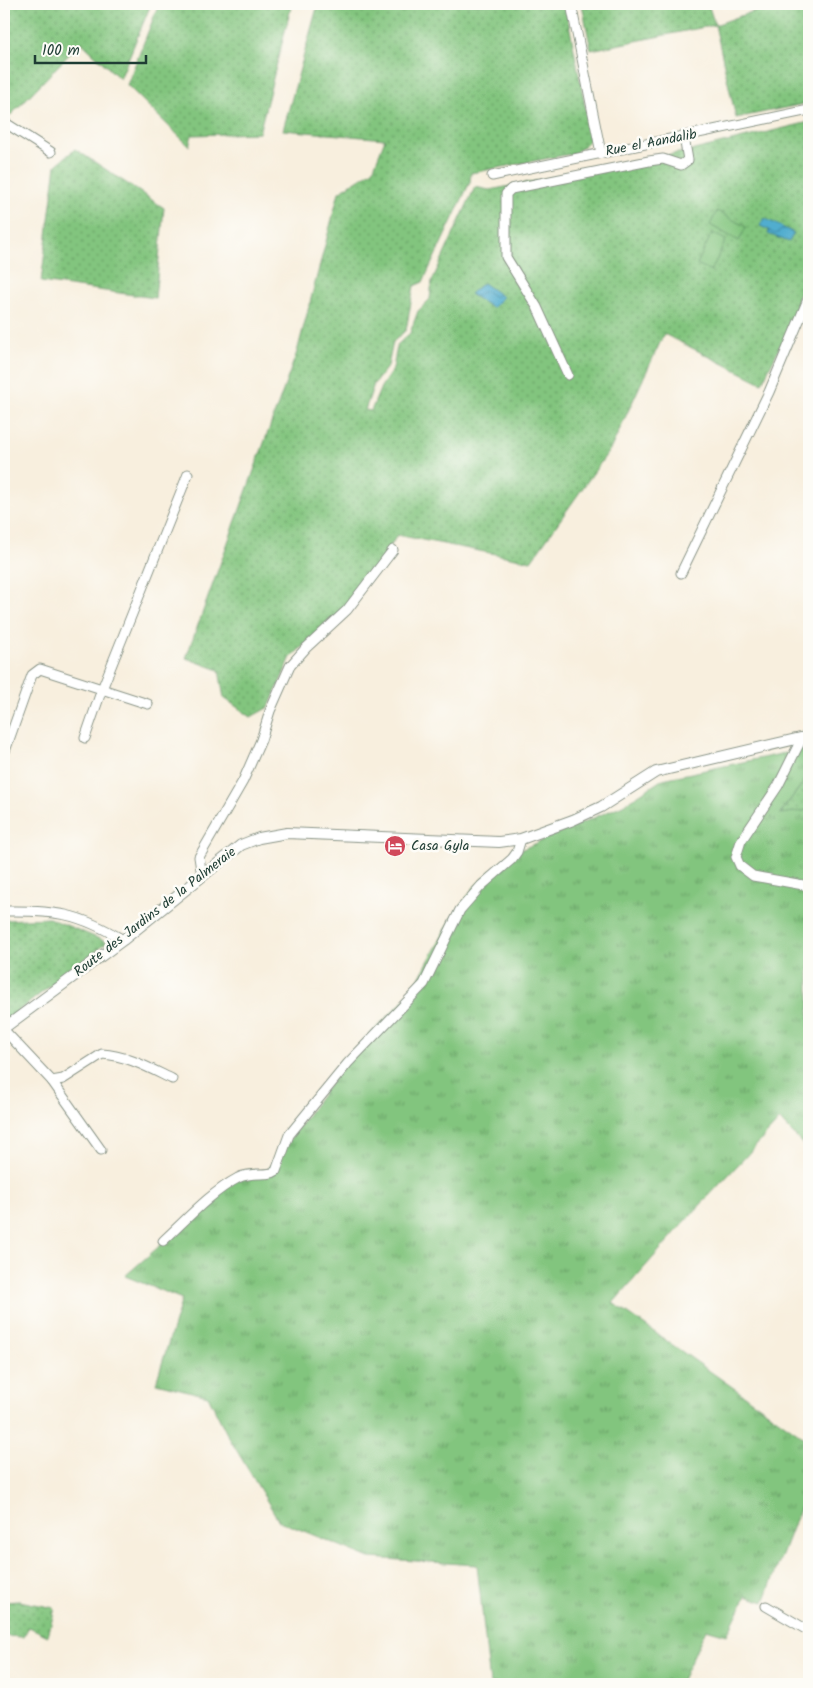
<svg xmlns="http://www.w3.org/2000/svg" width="813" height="1688" viewBox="0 0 813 1688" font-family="Kalam,sans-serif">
  <defs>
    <pattern id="grass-tufts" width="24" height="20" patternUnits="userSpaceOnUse" patternTransform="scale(1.25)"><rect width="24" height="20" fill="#82c57e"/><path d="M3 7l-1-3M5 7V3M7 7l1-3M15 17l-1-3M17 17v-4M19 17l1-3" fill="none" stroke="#6aa168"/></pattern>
    <pattern id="garden-dots" width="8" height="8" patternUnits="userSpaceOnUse" patternTransform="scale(1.25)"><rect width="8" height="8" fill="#82c57e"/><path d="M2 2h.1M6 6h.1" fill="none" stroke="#6aa168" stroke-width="1.8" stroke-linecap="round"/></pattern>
    <pattern id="water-waves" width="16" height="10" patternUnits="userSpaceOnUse" patternTransform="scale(1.25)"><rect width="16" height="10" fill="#51adcf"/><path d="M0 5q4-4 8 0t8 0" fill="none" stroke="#438ea9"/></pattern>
  </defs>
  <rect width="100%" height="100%" fill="#fdfcf7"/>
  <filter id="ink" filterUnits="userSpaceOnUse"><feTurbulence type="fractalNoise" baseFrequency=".02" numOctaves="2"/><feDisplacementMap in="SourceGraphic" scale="10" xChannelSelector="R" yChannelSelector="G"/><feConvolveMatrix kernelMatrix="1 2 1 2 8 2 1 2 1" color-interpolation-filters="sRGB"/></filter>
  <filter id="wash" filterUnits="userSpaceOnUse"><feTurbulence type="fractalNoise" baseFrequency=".0096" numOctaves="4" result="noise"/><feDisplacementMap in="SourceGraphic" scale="20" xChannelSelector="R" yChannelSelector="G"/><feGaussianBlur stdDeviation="1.12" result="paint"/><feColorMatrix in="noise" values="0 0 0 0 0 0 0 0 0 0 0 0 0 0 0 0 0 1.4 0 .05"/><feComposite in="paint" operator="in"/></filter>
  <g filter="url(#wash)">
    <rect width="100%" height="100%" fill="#f8efde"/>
    <polygon fill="url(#grass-tufts)" stroke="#508159" points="809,748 809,775 780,813 809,810 809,1151 780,1120 690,1216 613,1303 809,1441 809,1483 764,1602 746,1596 727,1635 706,1629 682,1680 684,1684 490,1684 477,1565 370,1558 279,1521 228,1436 208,1396 156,1383 182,1299 125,1276 247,1170 267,1171 352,1053 411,993 452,918 474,887 509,855 623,805 663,779"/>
    <g fill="url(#garden-dots)" stroke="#508159">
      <polygon points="4,4 151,4 120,79 81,42 9,117 4,113"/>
      <polygon points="159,4 292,4 259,133 192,135 189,146 127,85"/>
      <polygon points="318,4 565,4 590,131 590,140 576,153 471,173 470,182 423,282 414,286 406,330 393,342 388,366 374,384 365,410 371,411 381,387 393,369 397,345 410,333 418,311 430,299 432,281 475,187 489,190 500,188 694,150 809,122 809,255 793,320 762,383 664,334 611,448 531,561 397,535 377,569 343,611 291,657 269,707 251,717 224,698 219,670 186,658 297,352 339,192 373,170 385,139 283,130"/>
      <polygon points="582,4 708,4 715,25 774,4 809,4 809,103 736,118 715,25 591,50"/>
      <polygon points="75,149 164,208 155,298 41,282 56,165"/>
      <polygon points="809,775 809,810 780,814"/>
      <polygon points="49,918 107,942 4,1022 4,920"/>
      <polygon points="19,1601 55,1608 48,1636 29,1627 23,1637 4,1636 4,1602"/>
    </g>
    <g fill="#82c57e" stroke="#508159">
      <polygon points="717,211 746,227 739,241 710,225"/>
      <polygon points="712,233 726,240 711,271 697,264"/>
    </g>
    <g fill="url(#water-waves)" stroke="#387582">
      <polygon points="764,218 794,233 789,242 768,234 769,230 760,226"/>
      <polygon points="483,283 503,297 492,308 470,294"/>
    </g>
  </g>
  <g filter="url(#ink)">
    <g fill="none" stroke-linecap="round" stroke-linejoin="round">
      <g stroke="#8c9689" stroke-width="11">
        <g id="minor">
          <polyline points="571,4 601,153"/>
          <polyline points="4,122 51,152"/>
          <polyline points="492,176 809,110"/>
          <polyline points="568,375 537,307 506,257 506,194 511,189 649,161 663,159 681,165 688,160 684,137"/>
          <polyline points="681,573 769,392 809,297"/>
          <polyline points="85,738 102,689 188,474"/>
          <polyline points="802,738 778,786 741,841 736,857 740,866 753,876 809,886"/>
          <polyline points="4,754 32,675 40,669 148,704"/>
          <polyline points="202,876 199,857 243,781 261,740 270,711 290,666 306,648 347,610 393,550"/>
          <path d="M4 911C54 910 79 913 123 940"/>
          <polyline points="4,1030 52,1081 101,1150"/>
          <path d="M52 1081 63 1079 102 1054C126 1055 151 1069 172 1079"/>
          <path d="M163 1241C186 1220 210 1193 238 1178 252 1171 268 1177 276 1171L289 1135 348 1063 424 984 460 910 481 886 512 859 517 852 521 839"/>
          <polyline points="766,1606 809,1631"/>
        </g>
      </g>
      <g stroke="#8c9689" stroke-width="12">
        <polyline id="tertiary" points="4,1028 123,940 241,845 259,838 287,833 499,842 521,839 573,820 601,807 656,772 809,736"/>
      </g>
      <use href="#minor" stroke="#fff" stroke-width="9"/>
      <use href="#tertiary" stroke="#fff" stroke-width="10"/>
    </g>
  </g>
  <defs>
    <g id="hotel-disc" transform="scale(1.125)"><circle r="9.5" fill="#d1495b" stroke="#fdfcf7"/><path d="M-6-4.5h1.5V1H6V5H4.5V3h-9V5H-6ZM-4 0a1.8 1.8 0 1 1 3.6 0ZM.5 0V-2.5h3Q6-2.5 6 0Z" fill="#fff"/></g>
  </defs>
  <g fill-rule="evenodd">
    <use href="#hotel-disc" x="395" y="846"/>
  </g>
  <g text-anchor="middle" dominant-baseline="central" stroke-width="5" stroke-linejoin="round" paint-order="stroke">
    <g font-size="14" fill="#1f3d34" stroke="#fdfcf7">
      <text transform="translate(651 143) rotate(-11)">Rue el Aandalib</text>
      <text transform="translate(155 912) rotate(-38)">Route des Jardins de la Palmeraie</text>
    </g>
    <g font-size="14" fill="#1f3d34" stroke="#fdfcf7" text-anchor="start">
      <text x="411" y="846">Casa Gyla</text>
    </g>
  </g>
  <rect width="813" height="1688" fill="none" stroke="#fdfcf7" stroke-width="20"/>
  <path d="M35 55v8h111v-8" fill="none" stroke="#1f3d34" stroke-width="2.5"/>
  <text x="42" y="55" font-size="15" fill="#1f3d34" stroke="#fdfcf7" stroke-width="4" paint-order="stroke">100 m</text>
</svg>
